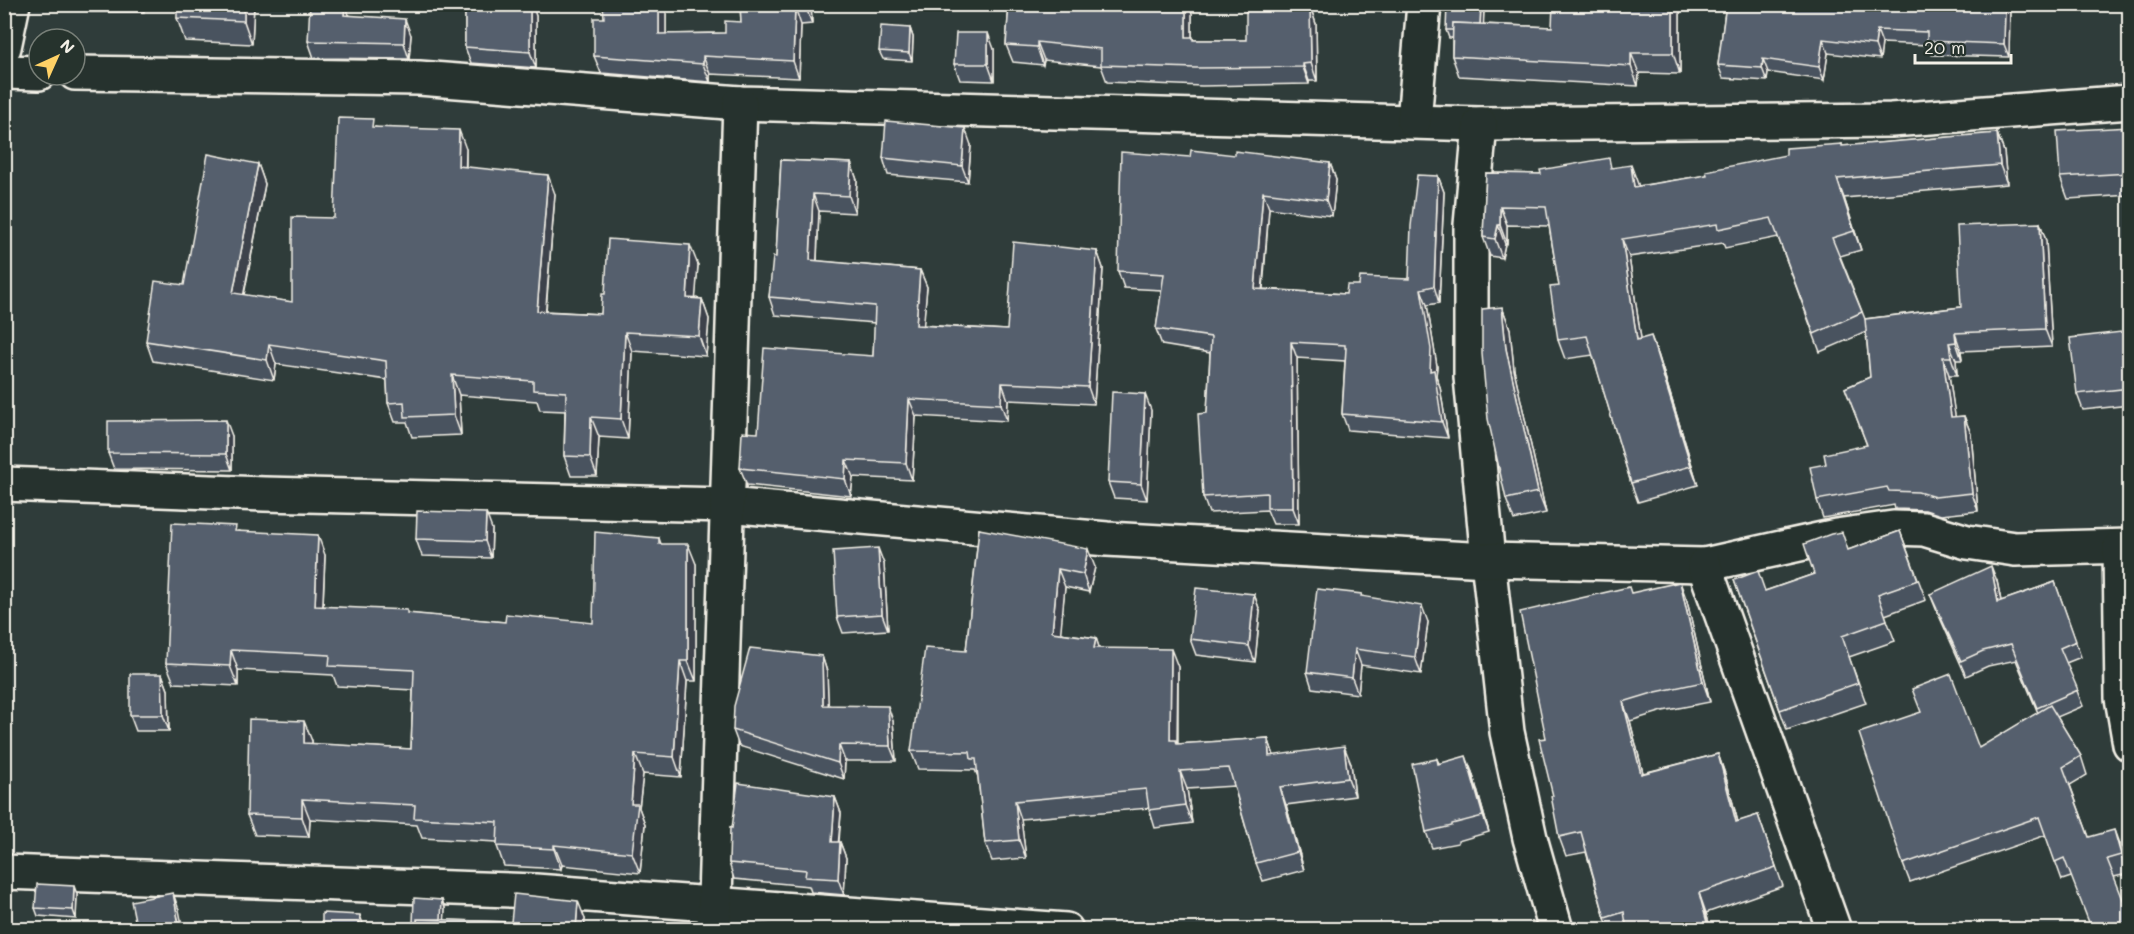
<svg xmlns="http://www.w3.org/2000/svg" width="2134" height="934" viewBox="0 0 2134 934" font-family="Mali,sans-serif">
  <rect width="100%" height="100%" fill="#2f3c3a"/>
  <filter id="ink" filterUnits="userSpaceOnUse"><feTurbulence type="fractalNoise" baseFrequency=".0167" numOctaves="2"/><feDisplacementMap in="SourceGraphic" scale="12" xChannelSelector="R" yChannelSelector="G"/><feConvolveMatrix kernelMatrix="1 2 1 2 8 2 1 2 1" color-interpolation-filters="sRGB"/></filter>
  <g filter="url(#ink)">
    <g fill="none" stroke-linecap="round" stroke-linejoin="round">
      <g stroke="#f4f1e8" stroke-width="38">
        <g id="minor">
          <polyline points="4,47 13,4"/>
          <polyline points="4,72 39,73"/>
          <polyline points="75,73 419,78 740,103 1480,124 1891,120 2130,102"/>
          <polyline points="1414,121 1424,4"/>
          <polyline points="1480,124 1471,225 1471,377 1488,560 1507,732 1530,838 1556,930"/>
          <polyline points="4,484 264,494 727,505 1107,539 1488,560 1704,565 1836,536 1893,528 1924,529 1967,542 2015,549 2130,546"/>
          <polyline points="2120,547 2122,698 2130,744"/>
          <polyline points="1704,565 1834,930"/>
          <polyline points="4,872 535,891 1066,930"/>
          <polyline points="714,930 740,103"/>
        </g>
      </g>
      <use href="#minor" stroke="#26332d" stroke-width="33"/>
    </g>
    <g fill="#49525e" stroke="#f4f1e8" stroke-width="1.5">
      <polygon points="87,4 144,4 144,12 90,12"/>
      <polygon points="254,4 252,44 185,41 177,18"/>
      <polygon points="465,4 532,4 536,16 536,68 471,63 465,47"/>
      <polygon points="666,4 666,34 725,33 741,22 740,4 811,4 812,24 801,25 799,78 710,74 710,82 601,73 594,56 604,18"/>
      <polygon points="1009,4 1192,4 1192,37 1194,40 1246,40 1299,6 1310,6 1316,24 1317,81 1309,81 1309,84 1202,86 1107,82 1101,66 1044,60 1043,65 1013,62 1006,45"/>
      <polygon points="1680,4 1680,74 1639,73 1638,86 1459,76 1452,56 1452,38 1449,38 1446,30 1484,7 1483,24 1552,27"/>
      <polygon points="1726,4 2010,4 2009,57 1932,55 1928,45 1882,43 1880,59 1828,53 1824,80 1768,72 1767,81 1723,78 1718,65"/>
      <polygon points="349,15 411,35 409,59 314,58 308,41"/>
      <polygon points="910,28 913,37 912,61 883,59 879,51"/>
      <polygon points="994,49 994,81 960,80 954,64"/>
      <polygon points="375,127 466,149 466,167 555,194 546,311 601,314 605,294 698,265 695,298 702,299 709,319 706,356 632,351 628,439 599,437 597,476 571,476 564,456 565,411 540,410 537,401 459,395 461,435 412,437 407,422 395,422 388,403 387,380 276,364 274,380 153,361 146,341 184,285 258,164 265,184 244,295 292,302 334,218"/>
      <polygon points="2130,127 2130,195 2068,199 2060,177"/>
      <polygon points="1997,133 2004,152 2007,184 1844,198 1861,250 1840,256 1865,319 1961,307 2040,223 2046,241 2052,347 1961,351 1962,360 1956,360 1957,375 1949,375 1955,417 1964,416 1971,434 1978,511 1941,515 1925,510 1895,509 1894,505 1823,518 1817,500 1826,464 1867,445 1845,388 1870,377 1866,332 1820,352 1778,237 1725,248 1723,243 1629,257 1641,339 1658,354 1698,485 1638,502 1631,483 1593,355 1565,359 1558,340 1559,286 1549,226 1507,225 1507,244 1505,244 1502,258 1490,256 1483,237 1486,173 1541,174 1613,168 1638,184 1638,186 1707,175 1842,144 1842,146"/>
      <polygon points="971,145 968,182 888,175 883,158"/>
      <polygon points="1190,157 1330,163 1336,180 1332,216 1269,208 1263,289 1346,294 1359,285 1409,279 1438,176 1444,192 1439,303 1427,305 1437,366 1436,376 1440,387 1448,438 1348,430 1342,414 1345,361 1297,358 1299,524 1273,524 1267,510 1209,513 1203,497 1210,353 1162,345 1156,329 1162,290 1124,288 1118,271"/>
      <polygon points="781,160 851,163 857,180 855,213 819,211 817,261 920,270 927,287 923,325 1007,330 1097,251 1103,268 1094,404 1008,400 1007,421 916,416 912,480 853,477 851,496 747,485 740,468 758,433 873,356 875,323 775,315 769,297 776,257"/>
      <polygon points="1502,307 1510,329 1514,370 1546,513 1514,520 1506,499"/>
      <polygon points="2130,331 2130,405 2083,410 2077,394"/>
      <polygon points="1151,410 1147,500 1114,498 1108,482"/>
      <polygon points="232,436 232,470 114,469 108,453"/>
      <polygon points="492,529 491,558 422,556 416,539"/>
      <polygon points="979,529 1095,567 1089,592 1065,587 1060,633 1096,638 1099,648 1178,667 1178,744 1268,738 1274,756 1351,764 1355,796 1286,805 1304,870 1263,881 1256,863 1234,786 1187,789 1192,823 1155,828 1149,808 1021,819 1026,858 992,861 985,843 978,777 975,770 918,769 911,751 966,651"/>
      <polygon points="238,531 325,555 323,606 505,622 593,623 659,538 661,544 696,564 696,681 687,681 681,777 643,774 639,808 645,824 640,873 562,865 561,869 504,866 497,846 497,842 422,838 417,825 310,819 309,837 255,835 247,815 312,741 312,744 411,749 413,690 337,686 333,675 238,670 238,686 174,683 166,663"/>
      <polygon points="1900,531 1926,600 1885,615 1895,641 1849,657 1866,703 1787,730 1734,580 1765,591 1814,574 1848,550"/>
      <polygon points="884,564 888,630 843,633 837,617"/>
      <polygon points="1997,581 2001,601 2055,582 2081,657 2066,663 2083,706 2057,717 2081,756 2087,775 2070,785 2089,837 2121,849 2127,874 2114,877 2071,877 2062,880 2046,835 1910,882 1903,864 1979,748 2038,713 2016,660 1988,666 1966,676 1936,609 1930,594"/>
      <polygon points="1631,593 1687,601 1710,702 1663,711 1630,721 1643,773 1718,754 1725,774 1738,822 1758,815 1783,886 1706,913 1711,930 1609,930 1605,918 1586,852 1566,856 1559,837 1546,738"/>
      <polygon points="1254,594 1260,611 1255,662 1196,655 1190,639"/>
      <polygon points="1363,597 1428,622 1421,674 1361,665 1358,694 1312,688 1307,672"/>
      <polygon points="822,656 827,672 828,705 893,721 896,761 845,761 844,779 739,746 733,730"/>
      <polygon points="162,674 168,690 169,731 136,731 130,715"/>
      <polygon points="1437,759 1439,763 1472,772 1489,832 1458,841 1458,843 1432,848 1426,832"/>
      <polygon points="835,797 841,813 839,842 840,842 846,858 844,895 811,892 809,886 734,879 729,863 732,828"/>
      <polygon points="77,894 76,919 38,916 35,908"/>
      <polygon points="442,900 445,908 444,920 511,922 585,919 584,928 629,930 415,930 413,923"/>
    </g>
    <g fill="#3c424c" stroke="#f4f1e8" stroke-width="1.5">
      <polygon points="244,4 254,4 252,44 244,21"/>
      <polygon points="345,4 351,20 344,15"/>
      <polygon points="530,4 532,4 536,16 536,68 530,52"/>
      <polygon points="659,4 666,4 666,51 659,34"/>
      <polygon points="806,4 811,4 812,24 806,7"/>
      <polygon points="1186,4 1192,4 1192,55 1186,37"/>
      <polygon points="1481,4 1483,4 1484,7 1483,40 1480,31"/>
      <polygon points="1673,4 1680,4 1680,74 1673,53"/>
      <polygon points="2005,4 2010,4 2009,57 2004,44"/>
      <polygon points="1310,6 1316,24 1317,81 1311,63"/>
      <polygon points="795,7 801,25 799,78 793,61"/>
      <polygon points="405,19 411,35 409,59 404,43"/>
      <polygon points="910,28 913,37 912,61 909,53"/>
      <polygon points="1877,30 1882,43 1880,59 1875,45"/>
      <polygon points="988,33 994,49 994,81 988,64"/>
      <polygon points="1823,39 1828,53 1824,80 1819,67"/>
      <polygon points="1037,42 1044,60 1043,65 1037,47"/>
      <polygon points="1631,53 1639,73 1638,86 1631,66"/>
      <polygon points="703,56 710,74 710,82 703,64"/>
      <polygon points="1763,59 1768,72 1767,81 1762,68"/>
      <polygon points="1303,64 1309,81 1309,84 1303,67"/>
      <polygon points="965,128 971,145 968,182 962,166"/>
      <polygon points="459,130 466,149 465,186 458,166"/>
      <polygon points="1997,133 2004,152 2007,184 2000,165"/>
      <polygon points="851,163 857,180 855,213 849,196"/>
      <polygon points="1330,163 1336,180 1332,216 1326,200"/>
      <polygon points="258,164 265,184 240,313 233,293"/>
      <polygon points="1631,165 1638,184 1641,206 1634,187"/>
      <polygon points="548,175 555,194 544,331 537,311"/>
      <polygon points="1438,176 1444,192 1439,303 1434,286"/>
      <polygon points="1837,179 1844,198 1861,250 1854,231"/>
      <polygon points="1263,192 1269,208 1261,305 1255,289"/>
      <polygon points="813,194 819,211 816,278 810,260"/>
      <polygon points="1500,206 1507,225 1507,244 1500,225"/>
      <polygon points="2040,223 2046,241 2052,347 2045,329"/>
      <polygon points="1498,225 1505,244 1502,258 1495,239"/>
      <polygon points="1622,239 1629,257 1644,359 1637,340"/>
      <polygon points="690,245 698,265 694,317 687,298"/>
      <polygon points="1097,251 1103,268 1094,404 1088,387"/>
      <polygon points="920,270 927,287 922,342 916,325"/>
      <polygon points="1421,289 1427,305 1437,366 1436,376 1440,387 1448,438 1442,422 1430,371"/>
      <polygon points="702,299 709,319 706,356 699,336"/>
      <polygon points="1502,307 1510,329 1514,370 1546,513 1538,492 1506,349"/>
      <polygon points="625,332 632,351 628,439 621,419"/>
      <polygon points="1955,333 1961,351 1962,360 1956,342"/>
      <polygon points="1651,336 1658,354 1698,485 1691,466"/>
      <polygon points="1291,342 1297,358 1299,524 1293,508"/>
      <polygon points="1949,343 1956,360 1957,375 1951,357"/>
      <polygon points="269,344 276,364 274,380 267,360"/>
      <polygon points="1943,357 1949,375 1958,435 1951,417"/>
      <polygon points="452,375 459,395 461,435 454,415"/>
      <polygon points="1002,383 1008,400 1007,421 1001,404"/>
      <polygon points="1145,394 1151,410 1147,500 1141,484"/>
      <polygon points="909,399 916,416 912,480 906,463"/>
      <polygon points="1964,416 1971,434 1978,511 1972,493"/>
      <polygon points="591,417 599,437 597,476 590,457"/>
      <polygon points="226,420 232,436 232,470 226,454"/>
      <polygon points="846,460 853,477 851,496 845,479"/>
      <polygon points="486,513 492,529 491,558 485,541"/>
      <polygon points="318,535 325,555 322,626 315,606"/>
      <polygon points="688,544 696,564 696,681 688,661"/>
      <polygon points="878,548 884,564 888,630 882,614"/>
      <polygon points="1088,549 1095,567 1089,592 1083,574"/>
      <polygon points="1991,566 1997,581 2004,617 1998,602"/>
      <polygon points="1058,569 1065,587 1059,650 1052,632"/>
      <polygon points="1680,582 1687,601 1710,702 1703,682"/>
      <polygon points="1254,594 1260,611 1255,662 1249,646"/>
      <polygon points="1422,606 1428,622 1421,674 1415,657"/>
      <polygon points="1096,638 1102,656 1094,648"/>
      <polygon points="1171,649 1178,667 1177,742 1183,758 1170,740"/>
      <polygon points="1355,649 1361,665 1358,694 1352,678"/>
      <polygon points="231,650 238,670 238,686 230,666"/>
      <polygon points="822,656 827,672 829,721 823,705"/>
      <polygon points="680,661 687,681 681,777 674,757"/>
      <polygon points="162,674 168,690 169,731 163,715"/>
      <polygon points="1623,702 1630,721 1648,793 1641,774"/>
      <polygon points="888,706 893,721 896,761 890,746"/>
      <polygon points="304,721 312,741 311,763 304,743"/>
      <polygon points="1268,738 1274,756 1269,756"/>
      <polygon points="839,745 845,761 844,779 838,763"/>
      <polygon points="1344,746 1351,764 1355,796 1348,778"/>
      <polygon points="635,754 643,774 639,808 645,824 640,873 632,853 631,804"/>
      <polygon points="1718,754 1725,774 1743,841 1736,822"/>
      <polygon points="1466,756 1472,772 1489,832 1483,816"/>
      <polygon points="1180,771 1187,789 1192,823 1185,805"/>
      <polygon points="1280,787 1286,805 1304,870 1298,852"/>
      <polygon points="835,797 841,813 837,857 832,842"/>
      <polygon points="302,799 310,819 309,837 302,817"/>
      <polygon points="1015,801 1021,819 1026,858 1019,840"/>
      <polygon points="2114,830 2121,849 2127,874 2121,855"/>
      <polygon points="840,842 846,858 844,895 838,879"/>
      <polygon points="554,845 562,865 561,869 554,849"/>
      <polygon points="74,886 77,894 76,919 73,910"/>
      <polygon points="173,893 179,910 183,930 180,930"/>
      <polygon points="1699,893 1706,913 1711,930 1709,930"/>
      <polygon points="442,900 445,908 444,930 440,926"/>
      <polygon points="578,901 585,919 584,930 576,928"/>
      <polygon points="360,915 365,930 359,930"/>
    </g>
    <g fill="#555f6d" stroke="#f4f1e8" stroke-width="1.5">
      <polygon points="177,4 244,4 244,21 177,18"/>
      <polygon points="310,4 345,4 344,15 405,19 404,43 308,41"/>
      <polygon points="465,4 530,4 530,52 465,47"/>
      <polygon points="603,4 659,4 659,34 725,33 725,21 741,22 740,4 806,4 806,7 795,7 793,61 703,56 703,64 594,56 594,18 604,18"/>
      <polygon points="1009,4 1186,4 1186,37 1193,37 1193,40 1246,40 1246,7 1265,7 1265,4 1291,4 1291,6 1310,6 1311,63 1303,64 1303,67 1196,68 1101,65 1101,49 1037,42 1037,47 1006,45"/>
      <polygon points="1447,4 1481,4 1480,24 1453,23 1453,30 1446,30"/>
      <polygon points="1553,4 1673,4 1673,53 1631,53 1631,66 1452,56 1453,23 1552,27"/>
      <polygon points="1726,4 2005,4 2004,44 1927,41 1927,32 1877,30 1875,45 1823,39 1819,67 1763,59 1762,68 1718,65"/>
      <polygon points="881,26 910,28 909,53 879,51"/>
      <polygon points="956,33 988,33 988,64 954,64"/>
      <polygon points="338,118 373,119 372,127 459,130 458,166 548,175 537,311 601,314 602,294 605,294 608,239 690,245 687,298 702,299 699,336 625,332 621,419 591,417 590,457 564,456 566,392 533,390 533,381 452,375 454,415 405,417 404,402 388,403 386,361 269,344 267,360 146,341 155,281 184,285 208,154 258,164 233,293 292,302 292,217 334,218"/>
      <polygon points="886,121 965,128 962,166 883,158"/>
      <polygon points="2130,127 2130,173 2060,177 2057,131"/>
      <polygon points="1997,133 2000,165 1837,179 1854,231 1832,238 1862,312 1814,334 1771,218 1718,229 1717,224 1622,239 1637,340 1651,336 1691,466 1631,483 1587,336 1558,340 1550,287 1559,286 1546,207 1500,206 1500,225 1498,225 1495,239 1483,237 1486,173 1541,174 1540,170 1609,158 1611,168 1631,165 1634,187 1707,175 1706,171 1786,155 1786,148 1842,144 1842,146"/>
      <polygon points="1191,150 1235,155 1235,151 1330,163 1326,200 1263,192 1255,289 1346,294 1347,285 1359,285 1360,277 1409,279 1411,226 1417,175 1438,176 1434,286 1421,289 1431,349 1430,371 1434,370 1442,422 1342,414 1346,348 1345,348 1345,345 1291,342 1293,508 1267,508 1267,493 1203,497 1198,414 1207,413 1211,337 1156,329 1164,274 1118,271 1121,152 1190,157"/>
      <polygon points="781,160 851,163 849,196 813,194 810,260 920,270 916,325 1007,330 1013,242 1097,251 1088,387 1002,383 1001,404 909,399 906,463 846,460 845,479 740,468 742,432 758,433 764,348 873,356 875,306 769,297 773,257 776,257"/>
      <polygon points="2040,223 2045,329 1955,333 1956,342 1949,343 1951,357 1943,357 1951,417 1964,416 1972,493 1935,497 1918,492 1889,491 1887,487 1817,500 1810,467 1826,464 1824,454 1867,445 1845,388 1870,377 1865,319 1961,307 1957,226"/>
      <polygon points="1502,307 1506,349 1538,492 1506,499 1488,419 1482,354 1482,309"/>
      <polygon points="2130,331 2130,388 2077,394 2070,338"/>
      <polygon points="1112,392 1145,394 1141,484 1108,482"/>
      <polygon points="226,420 226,454 108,453 108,421"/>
      <polygon points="417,511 486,513 485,541 416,539"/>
      <polygon points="172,523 236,526 235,531 318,535 315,606 407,610 407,613 505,622 506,614 593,623 595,532 659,538 659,544 688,544 688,661 680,661 674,757 635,754 631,804 638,804 632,853 554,845 554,849 497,846 498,822 414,818 415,805 302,799 302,817 247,815 249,719 304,721 304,743 411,749 414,670 329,666 330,655 231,650 230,666 166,663"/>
      <polygon points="979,529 1088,549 1083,574 1058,569 1052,632 1096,638 1094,648 1171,649 1170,740 1176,740 1177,744 1268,738 1269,756 1344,746 1348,778 1280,787 1298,852 1256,863 1229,768 1180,771 1185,805 1149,810 1146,789 1015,801 1019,840 985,843 976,759 971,759 970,752 911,751 925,648 966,651"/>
      <polygon points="1900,531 1918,580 1878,594 1887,620 1842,636 1858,683 1780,710 1734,580 1758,571 1765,591 1814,574 1804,544 1831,534 1842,532 1848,550"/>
      <polygon points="878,548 882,614 837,617 833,551"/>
      <polygon points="1991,566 1998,602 2055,582 2076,641 2060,648 2078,690 2037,708 2011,644 1983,651 1961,661 1930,594"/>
      <polygon points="1680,582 1703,682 1656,692 1623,702 1641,774 1718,754 1736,822 1758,815 1776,867 1699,893 1709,930 1627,930 1624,912 1605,918 1581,832 1559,837 1551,796 1553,796 1539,739 1546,738 1520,612 1629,587 1631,593"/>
      <polygon points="1196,588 1254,594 1249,646 1190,639"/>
      <polygon points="1317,589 1362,594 1361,596 1422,606 1415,657 1355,649 1352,678 1307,672"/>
      <polygon points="750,648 822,656 823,705 888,706 890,746 839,745 838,763 733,730 734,706"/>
      <polygon points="130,674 162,674 163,715 130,715"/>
      <polygon points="1951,674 1979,748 2050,705 2081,756 2063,767 2089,837 2114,830 2121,855 2107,859 2130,917 2130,930 2092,930 2064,858 2055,862 2039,817 1903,864 1859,733 1921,712 1912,689"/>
      <polygon points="1466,756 1483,816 1452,824 1452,826 1426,832 1412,764 1437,759 1438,764"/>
      <polygon points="738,783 835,797 832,842 840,842 838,879 805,877 806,870 729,863 730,827 732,828"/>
      <polygon points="37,884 74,886 73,910 35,908"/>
      <polygon points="173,893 180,930 137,930 131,901"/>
      <polygon points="514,894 578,901 576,928 628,928 628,930 417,930 417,919 511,922"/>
      <polygon points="414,898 442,900 441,919 417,919 417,924 413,923"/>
      <polygon points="322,913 360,915 359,930 322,930"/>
      <polygon points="731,927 753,930 730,930"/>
    </g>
  </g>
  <rect width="2134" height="934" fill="none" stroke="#26332d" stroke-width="24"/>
  <rect x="12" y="12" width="2110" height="910" fill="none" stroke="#f4f1e8" stroke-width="2" filter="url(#ink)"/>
  <g transform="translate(57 57) rotate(45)"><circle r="28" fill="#26332d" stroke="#787f78" stroke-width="1.5"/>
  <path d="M0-4.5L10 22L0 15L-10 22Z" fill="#ffd166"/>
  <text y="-9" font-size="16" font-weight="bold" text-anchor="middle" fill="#f4f1e8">N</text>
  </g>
  <path d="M1915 54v9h96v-9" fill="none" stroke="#f4f1e8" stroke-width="3"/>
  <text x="1924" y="54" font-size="18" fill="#f4f1e8" stroke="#26332d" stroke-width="4.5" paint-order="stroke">20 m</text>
</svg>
